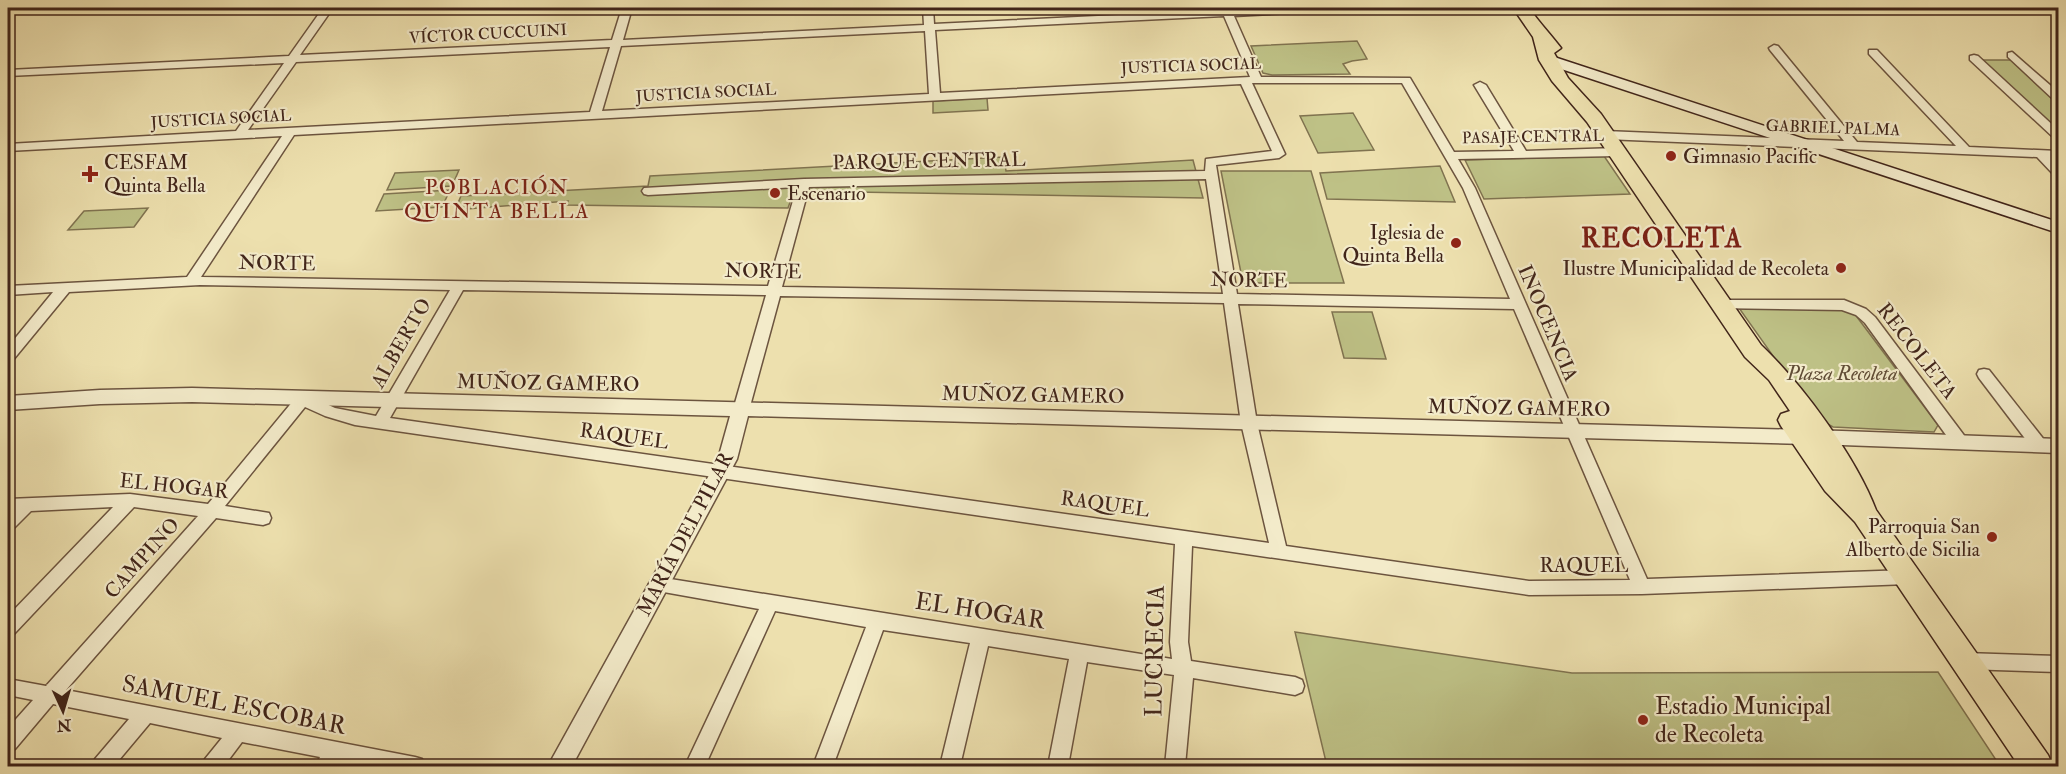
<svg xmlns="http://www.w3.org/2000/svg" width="2066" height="774" viewBox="0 0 2066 774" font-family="'IM FELL Double Pica',serif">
  <rect width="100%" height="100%" fill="#ede0ae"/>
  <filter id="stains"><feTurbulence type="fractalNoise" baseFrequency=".00333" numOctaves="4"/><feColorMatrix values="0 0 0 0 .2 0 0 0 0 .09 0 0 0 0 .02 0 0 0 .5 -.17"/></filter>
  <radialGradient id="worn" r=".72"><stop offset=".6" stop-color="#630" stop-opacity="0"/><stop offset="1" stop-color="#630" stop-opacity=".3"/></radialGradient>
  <g fill="#bec186" stroke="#807350" stroke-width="1.5">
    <polygon points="1357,41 1367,59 1352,61 1343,64 1350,74 1272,75 1263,73 1251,46"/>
    <polygon points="1979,60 2011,60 2058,104 2058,134"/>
    <polygon points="987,98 988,110 933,113 933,101"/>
    <polygon points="1353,113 1374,150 1318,153 1300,116"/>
    <polygon points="1604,156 1630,194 1484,199 1465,160"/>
    <polygon points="1004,157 1006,171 1193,160 1203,198 794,191 788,208 566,205 568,201 455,210 461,196 648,186 650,176"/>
    <polygon points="1440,166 1455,202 1327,199 1320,173"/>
    <polygon points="459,170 452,186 387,190 395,173"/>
    <polygon points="1221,171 1311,171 1344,283 1243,283"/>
    <polygon points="450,190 442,207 376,211 384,194"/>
    <polygon points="148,208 134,227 68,230 84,211"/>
    <polygon points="1739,308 1843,309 1854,313 1938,425 1934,432 1833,427 1817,418"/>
    <polygon points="1332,312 1372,312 1386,359 1344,358"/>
    <polygon points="1295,632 1572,673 1938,672 2000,766 1327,766"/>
  </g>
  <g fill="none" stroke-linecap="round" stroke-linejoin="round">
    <g stroke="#6c543f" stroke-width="3">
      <g id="minor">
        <path d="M323 8H333L300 55 612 40 622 8H632L623 40 924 25 923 8H933L934 24 1221 10 1220 8H1230L1231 10 1334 8 1329 11 1234 16 1261 77 1410 78 1454 152 1514 151 1474 85 1480 82 1486 85 1526 151 1617 148 1623 152 1617 156 1458 159 1475 188 1647 579 1908 570 1914 572 1917 577 1914 582 1908 584 1642 594 1529 595 1192 546 1188 642 1191 661 1295 677 1302 680 1304 686 1302 692 1295 695 1193 678 1185 766H1165L1174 675 1087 662 1068 766H1048L1069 659 988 646 960 766H940L970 643 883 630 833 766H813L866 627 775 611 705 766H685L759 609 658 591 652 589 649 584 652 579 658 577 1172 659 1170 642 1175 544 355 425 325 416 305 407 225 506 269 513 271 518 269 523 263 525 216 518 66 690 415 757 422 759 425 766H369L341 761 337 766H315L320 757 242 742 224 766H202L205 759 222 738 150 723 114 766H92L95 759 129 719 53 704 15 749 8 751V728L33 700 8 695V679L46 686 198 516 134 507 14 634 8 636V616L113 507 31 511 14 528 8 530V499L130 494 208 504 298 395 303 393 335 408 376 416 450 290 200 285 69 292 13 360 8 361V347L53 292 8 295V286L187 277 282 136 8 151V144L236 131 284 63 8 76V70L289 56ZM1224 16 1250 77 940 93 935 30ZM925 31 929 94 602 111 621 46ZM610 47 590 112 248 130 296 62ZM1252 83H1402L1463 188 1510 299 1237 294 1216 165 1279 158 1285 154ZM1241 84 1272 151 1206 159 1205 171 804 179 644 188 642 191 644 194 648 195 797 187 768 286 201 277 294 135ZM1206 179 1223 294 782 287 809 187ZM463 290 766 295 733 410 736 414H746L749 410 780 296 1224 303 1241 423 1269 543 390 418ZM1238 304 1514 309 1630 580 1529 581 1286 546 1257 423Z"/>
        <path d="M1638 8H1679C1670 14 1647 14 1638 8Z"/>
        <polygon points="1774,45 1778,46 1857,142 1956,146 1869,54 1869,50 1877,50 1969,147 2058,151 2058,157 2051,157 2058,165 2058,176 2054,175 2037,157 1605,139 1599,135 1605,131 1844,141 1770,50 1769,48"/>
        <polygon points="2012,52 2058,92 2058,101 2054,100 2008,57 2008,53"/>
        <polygon points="1974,55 1978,56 2058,130 2058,139 2054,138 1970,60 1970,56"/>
        <polygon points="1720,300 1844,300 1866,309 1875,317 1966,438 1968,442 1966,446 1954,446 1865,323 1856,315 1842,310 1715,308 1713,305 1715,302"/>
        <polygon points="1984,369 1989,370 2045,441 2047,445 2045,449 2033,449 1979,378 1977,374 1979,370"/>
        <polygon points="1965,653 2058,656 2058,672 1965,669 1958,667 1956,661 1958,655"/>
      </g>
    </g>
    <g stroke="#6c543f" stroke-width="3">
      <polygon id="tertiary" points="192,388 1842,431 2058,439 2058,453 1842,445 748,416 737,459 572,766 548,766 718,459 730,416 192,402 100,404 8,410 8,396 100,390"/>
    </g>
    <g stroke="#41251a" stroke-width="3">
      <polygon id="secondary" points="1548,55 2058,222 2058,233 1543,63 1540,60 1543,57"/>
    </g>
    <g stroke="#41251a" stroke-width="3">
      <path id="primary" d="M1513 8H1529C1539 22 1550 34 1561 48L1554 53 1568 78 1601 114 1761 345C1802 384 1856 457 1876 510L2048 755 2053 766H2019L1855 522 1825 491 1781 426 1778 420 1781 414 1790 411 1769 380 1745 357 1587 122 1552 81 1539 60 1533 37Z"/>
    </g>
    <use href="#minor" fill="#f3ebca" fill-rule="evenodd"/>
    <use href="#tertiary" fill="#f3ebca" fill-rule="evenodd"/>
    <use href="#secondary" fill="#f3ebca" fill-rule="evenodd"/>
    <use href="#primary" fill="#ede0ae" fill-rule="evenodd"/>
  </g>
  <g fill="#8f2418" stroke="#f3ebca" stroke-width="2">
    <circle cx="1671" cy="156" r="6"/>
    <path d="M87 165h6v6h6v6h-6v6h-6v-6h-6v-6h6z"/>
    <circle cx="775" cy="193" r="6"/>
    <circle cx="1456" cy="243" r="6"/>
    <circle cx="1841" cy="268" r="6"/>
    <circle cx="1992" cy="537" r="6"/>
    <circle cx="1643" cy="720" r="6"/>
  </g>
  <g text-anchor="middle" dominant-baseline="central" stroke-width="4.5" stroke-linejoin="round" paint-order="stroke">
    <g font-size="16" fill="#41251a" stroke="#f3ebca">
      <text transform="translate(488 34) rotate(-3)">VÍCTOR CUCCUINI</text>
      <text transform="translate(1191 66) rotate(-2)">JUSTICIA SOCIAL</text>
      <text transform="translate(706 93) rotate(-3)">JUSTICIA SOCIAL</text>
      <text transform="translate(221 119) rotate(-3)">JUSTICIA SOCIAL</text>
      <text transform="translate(1833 128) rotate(2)">GABRIEL PALMA</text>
      <text transform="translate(1533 137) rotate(-1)">PASAJE CENTRAL</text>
    </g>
    <g font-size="20" fill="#41251a" stroke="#f3ebca" text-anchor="start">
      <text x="1683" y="156">Gimnasio Pacific</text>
      <text x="104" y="162">CESFAM<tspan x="104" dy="23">Quinta Bella</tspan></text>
      <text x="787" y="193">Escenario</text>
      <text x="1444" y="232" text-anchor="end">Iglesia de<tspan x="1444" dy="23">Quinta Bella</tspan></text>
      <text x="1829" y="268" text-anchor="end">Ilustre Municipalidad de Recoleta</text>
      <text x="1980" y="526" text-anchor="end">Parroquia San<tspan x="1980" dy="23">Alberto de Sicilia</tspan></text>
    </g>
    <g font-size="20" fill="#41251a" stroke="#f3ebca">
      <text transform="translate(929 161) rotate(-1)">PARQUE CENTRAL</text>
      <text transform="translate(277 263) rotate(1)">NORTE</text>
      <text transform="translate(763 271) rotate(1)">NORTE</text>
      <text transform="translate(1249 280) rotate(1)">NORTE</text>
      <text transform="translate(1548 323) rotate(67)">INOCENCIA</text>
      <text transform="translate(401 343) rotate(-60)">ALBERTO</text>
      <text transform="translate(1917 351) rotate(52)">RECOLETA</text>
      <text transform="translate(548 383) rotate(1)">MUÑOZ GAMERO</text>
      <text transform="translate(1033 395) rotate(1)">MUÑOZ GAMERO</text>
      <text transform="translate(1519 408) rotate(1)">MUÑOZ GAMERO</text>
      <text transform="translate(624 436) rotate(8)">RAQUEL</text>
      <text transform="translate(174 486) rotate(6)">EL HOGAR</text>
      <text transform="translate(1105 504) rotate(8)">RAQUEL</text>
      <text transform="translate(685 534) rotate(-62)">MARÍA DEL PILAR</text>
      <text transform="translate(142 558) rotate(-48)">CAMPINO</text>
      <text x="1584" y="565">RAQUEL</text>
    </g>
    <g font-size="20" font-style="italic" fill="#604c35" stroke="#f3ebca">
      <text x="1842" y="373">Plaza Recoleta</text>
    </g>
    <g font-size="21" letter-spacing="1.5" fill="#7a1f14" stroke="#f3ebca">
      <text x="497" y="187">POBLACIÓN<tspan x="497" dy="24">QUINTA BELLA</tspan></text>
    </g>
    <g font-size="24" fill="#41251a" stroke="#f3ebca">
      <text transform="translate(980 611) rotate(9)">EL HOGAR</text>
      <text transform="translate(1155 651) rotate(-89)">LUCRECIA</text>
      <text transform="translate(234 705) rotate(11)">SAMUEL ESCOBAR</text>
    </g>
    <g font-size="24" fill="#41251a" stroke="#f3ebca" text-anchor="start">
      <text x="1655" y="706">Estadio Municipal<tspan x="1655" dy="28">de Recoleta</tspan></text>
    </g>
    <g font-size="26" font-weight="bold" letter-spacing="1.5" fill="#7a1f14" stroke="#f3ebca">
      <text x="1662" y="239">RECOLETA</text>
    </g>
  </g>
  <rect width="2066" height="774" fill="none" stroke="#ede0ae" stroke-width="30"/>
  <rect x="9" y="9" width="2048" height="756" fill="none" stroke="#41251a" stroke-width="3"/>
  <rect x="15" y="15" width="2036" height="744" fill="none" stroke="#41251a" stroke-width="1.5"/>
  <g transform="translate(63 711) rotate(176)" stroke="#f3ebca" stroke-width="4.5" paint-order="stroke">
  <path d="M0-4.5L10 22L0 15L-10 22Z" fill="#41251a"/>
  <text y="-9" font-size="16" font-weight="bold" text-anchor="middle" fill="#41251a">N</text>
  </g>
  <rect width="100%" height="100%" filter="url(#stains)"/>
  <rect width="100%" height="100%" fill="url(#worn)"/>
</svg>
